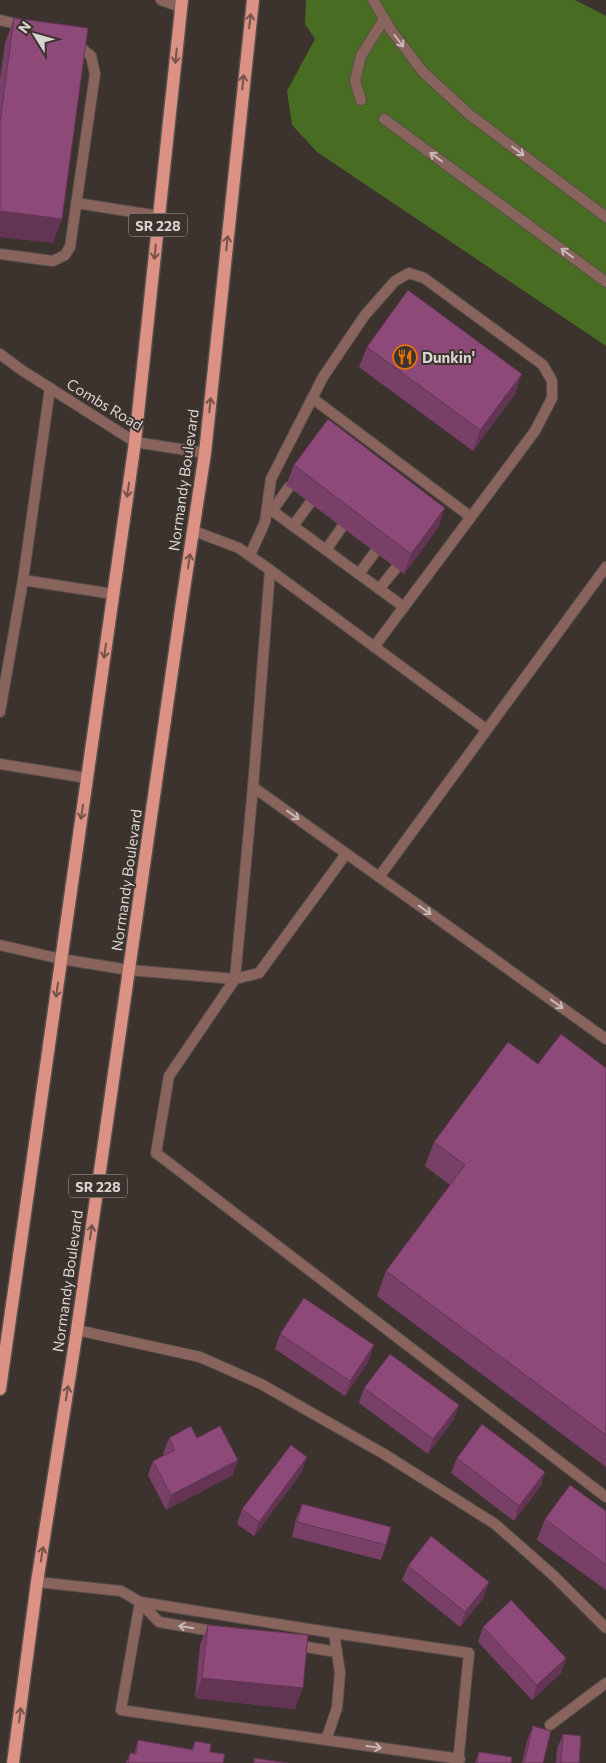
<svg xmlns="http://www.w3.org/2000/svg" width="606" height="1763" viewBox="0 0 606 1763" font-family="Commissioner,sans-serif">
  <rect width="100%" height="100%" fill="#3c322e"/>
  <polygon fill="#496c23" points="306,0 575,0 606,16 606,346 317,152 292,125 287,91 315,39 305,24"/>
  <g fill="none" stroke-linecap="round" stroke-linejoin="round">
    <g stroke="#584f4b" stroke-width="12">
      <g id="lane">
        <polyline points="373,0 391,30 423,72 470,115 606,217"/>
        <polyline points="0,20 25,26"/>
        <polyline points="361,100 355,81 361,56 384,19"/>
        <polyline points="384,119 606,282"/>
        <polyline points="76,203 159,216"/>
        <polyline points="0,254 53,261 65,255 70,247 95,74 91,56 74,42"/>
        <polyline points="312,398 471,517"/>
        <polyline points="267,507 404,607"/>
        <polyline points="272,511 289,487"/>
        <polyline points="293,526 310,503"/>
        <polyline points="326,550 342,527"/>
        <polyline points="250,555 265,522 271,479 323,377 365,315 395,281 409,273 424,278 543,365 552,381 552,398 535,431 374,647"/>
        <polyline points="270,570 486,729"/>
        <polyline points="359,574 375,552"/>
        <polyline points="23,580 50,388"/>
        <polyline points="379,589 396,568"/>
        <polyline points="0,712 23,580 113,594"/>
        <polyline points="0,764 87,778"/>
        <polyline points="253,787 606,1039"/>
        <polyline points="346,854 259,973 235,979 169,1076 156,1153 606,1497"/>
        <polyline points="379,877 606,567"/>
        <polyline points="0,945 61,959 129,970 235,979 253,787 270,570 239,548 194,531"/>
        <polyline points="77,1330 200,1357 261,1384 384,1454 495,1524 553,1575 606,1628"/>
        <polyline points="37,1582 121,1591 140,1602 159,1622 218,1632"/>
        <polygon points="140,1602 334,1633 340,1673 337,1708 326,1740 121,1710"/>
        <polyline points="334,1633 469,1653 458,1763"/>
        <polyline points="294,1645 337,1652"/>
        <polyline points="550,1725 606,1683"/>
        <polyline points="326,1740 460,1759"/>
      </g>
    </g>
    <g stroke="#584f4b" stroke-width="12">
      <g id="street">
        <polyline points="161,0 181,7"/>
        <polyline points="0,354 20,369 135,442 205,453"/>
      </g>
    </g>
    <g stroke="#584f4b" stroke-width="15">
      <g id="primary">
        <polyline points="0,1389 135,442 182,0"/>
        <polyline points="13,1763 37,1582 77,1330 181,609 205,453 253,0"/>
      </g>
    </g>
    <use href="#lane" stroke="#89645d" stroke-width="10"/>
    <use href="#street" stroke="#89645d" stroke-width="10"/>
    <use href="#primary" stroke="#db9183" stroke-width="12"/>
  </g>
  <g fill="#794067">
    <polygon points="14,18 53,243 0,237 0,79 5,43"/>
    <polygon points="367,347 515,394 473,451 359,367"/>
    <polygon points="294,465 438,528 404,574 286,485"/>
    <polygon points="538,1064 606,1068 606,1467 377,1296 386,1271 450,1185 425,1166 434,1142"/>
    <polygon points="280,1334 369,1360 345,1396 275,1349"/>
    <polygon points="364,1388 459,1405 453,1420 428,1454 359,1403"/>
    <polygon points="169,1438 197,1438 233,1475 166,1510 148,1475 153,1461 164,1455 163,1453"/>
    <polygon points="457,1458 545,1472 540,1487 514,1521 451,1473"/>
    <polygon points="302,1472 254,1536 237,1524 242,1509"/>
    <polygon points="302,1504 386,1545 381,1560 292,1537 296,1519"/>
    <polygon points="606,1511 606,1590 537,1540 545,1519"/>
    <polygon points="408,1566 484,1597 460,1627 402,1580"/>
    <polygon points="208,1625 295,1709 195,1698 200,1645"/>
    <polygon points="483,1627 566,1658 561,1673 532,1700 478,1642"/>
    <polygon points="533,1726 543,1763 522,1763 527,1741"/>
    <polygon points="563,1734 579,1763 556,1763 557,1749"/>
    <polygon points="138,1740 192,1749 195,1741 223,1763 126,1763 130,1753 134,1754"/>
    <polygon points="479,1752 511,1763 475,1763"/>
  </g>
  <g fill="#633454">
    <polygon points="0,211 62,219 53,243 0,237"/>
    <polygon points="522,374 515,394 473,451 480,430"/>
    <polygon points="445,508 438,528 404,574 411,554"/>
    <polygon points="374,1345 369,1360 345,1396 350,1381"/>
    <polygon points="459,1405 453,1420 428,1454 433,1439"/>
    <polygon points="307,1457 302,1472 254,1536 259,1522"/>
    <polygon points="238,1460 233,1475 166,1510 171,1495"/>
    <polygon points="545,1472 540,1487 514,1521 519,1506"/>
    <polygon points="489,1582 484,1597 460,1627 465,1612"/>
    <polygon points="566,1658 561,1673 532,1700 537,1685"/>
    <polygon points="202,1678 303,1688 295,1709 195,1698"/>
  </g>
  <g fill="#8d4a78" stroke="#633454">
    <polygon points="14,18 88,28 62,219 0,211 0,122"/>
    <polygon points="408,290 522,374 480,430 367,347"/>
    <polygon points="328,419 445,508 411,554 294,465"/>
    <polygon points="561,1034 606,1068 606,1435 386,1271 465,1165 434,1142 508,1042 538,1064"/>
    <polygon points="304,1298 374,1345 350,1381 280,1334"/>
    <polygon points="390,1354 459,1405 433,1439 364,1388"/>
    <polygon points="482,1424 545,1472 519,1506 457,1458"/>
    <polygon points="191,1426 197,1438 220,1426 238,1460 171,1495 153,1461 175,1450 169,1438"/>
    <polygon points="291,1445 307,1457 259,1522 242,1509"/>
    <polygon points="570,1485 606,1511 606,1565 545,1519"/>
    <polygon points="302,1504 391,1527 386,1545 297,1522"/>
    <polygon points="431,1536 489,1582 465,1612 408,1566"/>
    <polygon points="511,1600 566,1658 537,1685 483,1627"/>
    <polygon points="208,1625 308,1635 303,1688 202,1678"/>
    <polygon points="533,1726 551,1731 543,1763 524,1763"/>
    <polygon points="563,1734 581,1736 579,1763 561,1763"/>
    <polygon points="138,1740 193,1750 195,1741 211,1744 210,1752 225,1754 223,1763 128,1763 130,1753 136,1754"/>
    <polygon points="479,1752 512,1757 511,1763 477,1763"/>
    <polygon points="254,1758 288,1763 254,1763"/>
  </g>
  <defs><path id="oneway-shaft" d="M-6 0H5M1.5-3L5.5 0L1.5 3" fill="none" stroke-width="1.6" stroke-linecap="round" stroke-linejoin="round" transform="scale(1.25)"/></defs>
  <g stroke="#74534c">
    <use href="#oneway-shaft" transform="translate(250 21) rotate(-83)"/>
    <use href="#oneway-shaft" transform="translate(176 56) rotate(96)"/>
    <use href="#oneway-shaft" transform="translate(243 82) rotate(-84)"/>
    <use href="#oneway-shaft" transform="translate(227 243) rotate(-84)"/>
    <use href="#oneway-shaft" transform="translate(155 252) rotate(96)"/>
    <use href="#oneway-shaft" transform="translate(210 405) rotate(-84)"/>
    <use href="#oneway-shaft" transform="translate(128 490) rotate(98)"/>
    <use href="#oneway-shaft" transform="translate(189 561) rotate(-81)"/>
    <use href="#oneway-shaft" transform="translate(105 651) rotate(98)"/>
    <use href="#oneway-shaft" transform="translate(82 812) rotate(98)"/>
    <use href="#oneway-shaft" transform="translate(57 990) rotate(98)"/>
    <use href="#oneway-shaft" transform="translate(91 1232) rotate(-82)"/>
    <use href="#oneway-shaft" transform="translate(67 1393) rotate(-81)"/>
    <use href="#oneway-shaft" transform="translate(42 1554) rotate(-81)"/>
    <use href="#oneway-shaft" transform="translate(20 1715) rotate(-83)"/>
  </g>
  <g stroke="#c6b8b4">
    <use href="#oneway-shaft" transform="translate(399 41) rotate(53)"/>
    <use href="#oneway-shaft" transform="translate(518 151) rotate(37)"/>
    <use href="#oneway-shaft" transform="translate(436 157) rotate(-144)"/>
    <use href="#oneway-shaft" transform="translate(567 253) rotate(-144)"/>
    <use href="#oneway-shaft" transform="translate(293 815) rotate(36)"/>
    <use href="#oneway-shaft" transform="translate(425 910) rotate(36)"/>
    <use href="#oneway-shaft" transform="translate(557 1004) rotate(36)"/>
    <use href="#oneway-shaft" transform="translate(186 1627) rotate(-170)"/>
    <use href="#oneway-shaft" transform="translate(374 1747) rotate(8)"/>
  </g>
  <defs>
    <g id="restaurant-ring" transform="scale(1.25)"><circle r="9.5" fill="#3c322e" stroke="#e8710a" stroke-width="1.5"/><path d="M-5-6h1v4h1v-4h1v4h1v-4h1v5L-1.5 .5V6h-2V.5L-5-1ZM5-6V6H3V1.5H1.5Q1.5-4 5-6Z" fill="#e8710a"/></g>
  </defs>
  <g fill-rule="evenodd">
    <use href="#restaurant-ring" x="405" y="357"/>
  </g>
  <g text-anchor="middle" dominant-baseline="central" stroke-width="4" stroke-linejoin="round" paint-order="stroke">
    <g fill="#3c322e" stroke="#aba3a0" stroke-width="1">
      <rect x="129" y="213.5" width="58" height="23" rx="4"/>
      <rect x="69" y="1174.5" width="58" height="23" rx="4"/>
    </g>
    <g font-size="14" font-weight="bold" fill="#dad4d1">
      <text x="158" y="225">SR 228</text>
      <text x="98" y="1186">SR 228</text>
    </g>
    <g font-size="15" font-weight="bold" fill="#dad4d1" stroke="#3c322e" text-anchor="start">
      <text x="422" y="357">Dunkin'</text>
    </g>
    <g font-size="15" fill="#dad4d1" stroke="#3c322e">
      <text transform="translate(105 404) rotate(31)">Combs Road</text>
      <text transform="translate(183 480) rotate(-82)">Normandy Boulevard</text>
      <text transform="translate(126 880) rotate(-82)">Normandy Boulevard</text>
      <text transform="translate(67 1281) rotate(-82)">Normandy Boulevard</text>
    </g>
  </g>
  <g transform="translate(35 35) rotate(307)" stroke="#3c322e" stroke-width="4" paint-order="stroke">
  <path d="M0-4L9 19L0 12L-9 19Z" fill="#dad4d1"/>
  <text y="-8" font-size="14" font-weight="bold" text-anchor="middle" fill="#dad4d1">N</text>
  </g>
</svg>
